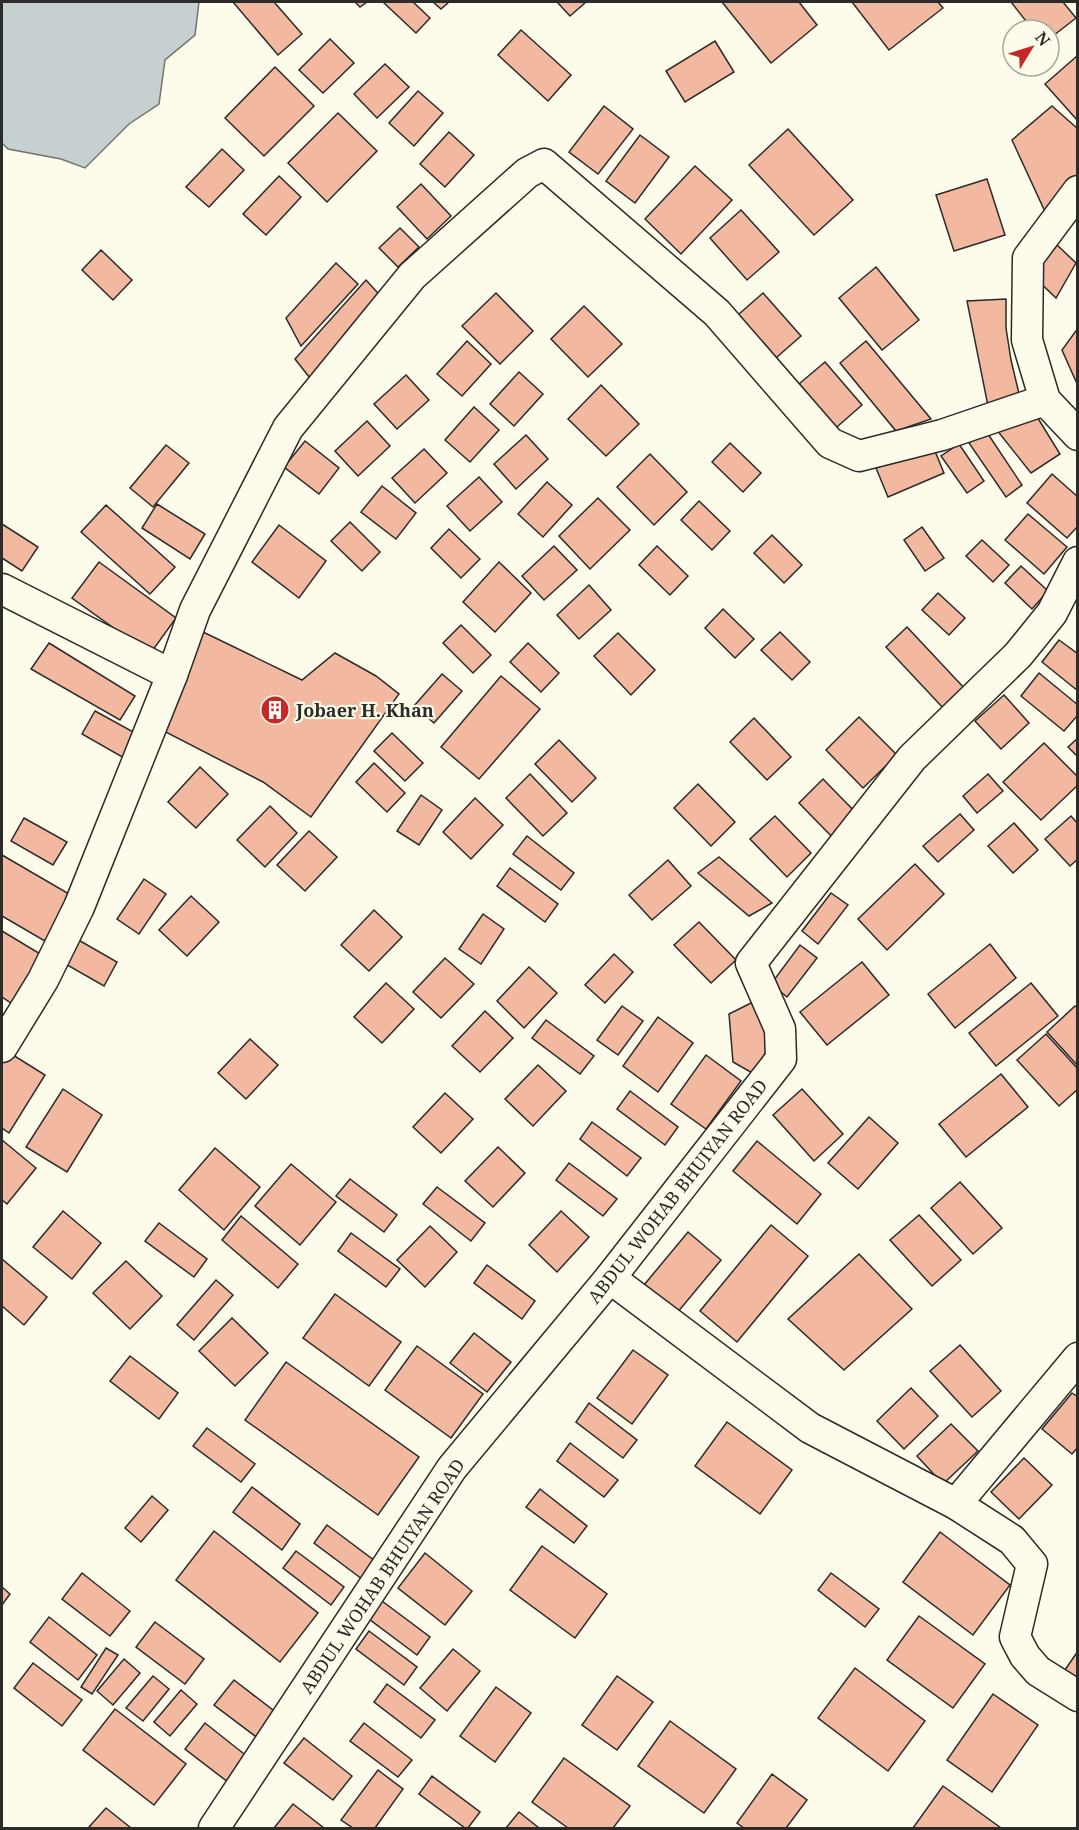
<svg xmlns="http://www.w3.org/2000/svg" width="1079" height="1830" viewBox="0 0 1079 1830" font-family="'Noto Serif',serif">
  <rect width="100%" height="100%" fill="#fdfbea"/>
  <polygon fill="#c7d0d0" stroke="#74746e" stroke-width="1.5" points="2,2 199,2 195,35 165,60 159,104 129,124 85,168 61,159 8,149 2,143"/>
  <g fill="#f2b8a0" stroke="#2b2b2b" stroke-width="1.5">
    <polygon points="233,2 274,2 302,34 278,55"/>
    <polygon points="355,2 367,2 360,7"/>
    <polygon points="383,2 413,2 430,18 416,33"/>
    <polygon points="433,2 449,2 441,9"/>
    <polygon points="557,2 586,2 570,16"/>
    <polygon points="722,2 799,2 817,25 771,63"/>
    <polygon points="852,2 938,2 943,8 889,50"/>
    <polygon points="1011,2 1063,2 1076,18 1049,39 1049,30 1033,30"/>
    <polygon points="521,30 571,75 548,101 498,55"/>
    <polygon points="330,39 354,63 323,93 299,70"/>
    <polygon points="715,41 734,72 685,102 666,71"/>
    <polygon points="1077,56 1078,57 1078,121 1045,84"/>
    <polygon points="385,64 409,87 377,118 354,94"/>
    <polygon points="275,67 314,106 264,156 225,118"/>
    <polygon points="418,91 443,113 414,146 389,123"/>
    <polygon points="604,106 633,129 598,174 569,152"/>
    <polygon points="1052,106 1078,129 1078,177 1048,218 1012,140"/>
    <polygon points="338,113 377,151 327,202 288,163"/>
    <polygon points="788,129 853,200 814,235 749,165"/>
    <polygon points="449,132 474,155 445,187 420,164"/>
    <polygon points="640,135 669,157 635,203 606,181"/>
    <polygon points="222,149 244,170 209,207 186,187"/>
    <polygon points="695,166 732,200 681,254 645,219"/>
    <polygon points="279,176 301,197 266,235 243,214"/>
    <polygon points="987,179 1005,235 954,251 936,195"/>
    <polygon points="421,184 451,216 427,239 397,207"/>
    <polygon points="741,210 779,252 747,280 710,238"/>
    <polygon points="400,228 419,247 398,267 379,248"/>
    <polygon points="1056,244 1076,263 1056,298 1029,272"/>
    <polygon points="101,250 132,280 113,300 82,270"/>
    <polygon points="336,263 358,284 301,346 286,318"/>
    <polygon points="876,267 919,320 882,350 839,298"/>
    <polygon points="366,280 387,303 317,387 295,359"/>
    <polygon points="496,293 533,331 500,364 462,326"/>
    <polygon points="763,293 801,336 769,364 731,321"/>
    <polygon points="1006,299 1006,328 1011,360 1021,402 988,406 967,301"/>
    <polygon points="584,306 622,344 588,377 551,339"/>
    <polygon points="1078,328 1078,386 1062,350"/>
    <polygon points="467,341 491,364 462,396 437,374"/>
    <polygon points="866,341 931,419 896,431 840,363"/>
    <polygon points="825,362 862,405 830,433 793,389"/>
    <polygon points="519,372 543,394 514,426 490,404"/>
    <polygon points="406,375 429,400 397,429 374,404"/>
    <polygon points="601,385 639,424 606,456 568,419"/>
    <polygon points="474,407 499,430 470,462 445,440"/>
    <polygon points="1031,407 1060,454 1031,473 996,429"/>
    <polygon points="367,421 390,446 358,476 335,451"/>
    <polygon points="986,431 1022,485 1006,497 969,443"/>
    <polygon points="526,435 548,459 516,489 494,464"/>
    <polygon points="305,441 339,468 319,494 284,467"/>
    <polygon points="730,443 761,473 743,492 712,462"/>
    <polygon points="932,444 944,473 888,497 876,468"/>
    <polygon points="959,444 984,481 967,493 941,456"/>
    <polygon points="166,445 189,463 153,507 130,488"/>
    <polygon points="424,449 447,473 415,503 392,478"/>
    <polygon points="650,454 687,492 654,525 617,487"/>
    <polygon points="1052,474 1078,497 1078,526 1067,538 1027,503"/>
    <polygon points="479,477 502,502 470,531 447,506"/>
    <polygon points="547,482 572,505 543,537 518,514"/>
    <polygon points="382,486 416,513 396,539 361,512"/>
    <polygon points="598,498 630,530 590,569 559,536"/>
    <polygon points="699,501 730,531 712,550 681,520"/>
    <polygon points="157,504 205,534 190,559 142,528"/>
    <polygon points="106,505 175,567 150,594 81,532"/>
    <polygon points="1028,514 1067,547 1044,574 1005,540"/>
    <polygon points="350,522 380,552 362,571 331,541"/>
    <polygon points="2,524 38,547 22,571 2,558"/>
    <polygon points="279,525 326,561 299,598 252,562"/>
    <polygon points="922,527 944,558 925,571 904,540"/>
    <polygon points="449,529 480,559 461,578 431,548"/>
    <polygon points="772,535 802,565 784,583 754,553"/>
    <polygon points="982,540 1009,565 993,582 966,556"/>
    <polygon points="554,546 577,570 544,600 522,576"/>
    <polygon points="657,546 688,576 670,595 639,565"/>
    <polygon points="99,562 176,618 150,654 72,598"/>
    <polygon points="499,562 531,593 495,632 463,602"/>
    <polygon points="1021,566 1048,591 1032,609 1005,583"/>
    <polygon points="589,585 611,610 579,639 557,615"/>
    <polygon points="938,593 965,618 949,635 922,610"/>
    <polygon points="723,609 754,639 735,658 705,628"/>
    <polygon points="461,625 491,655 473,673 443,643"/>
    <polygon points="907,627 966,690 945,710 886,647"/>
    <polygon points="201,631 302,680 335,653 376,676 399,694 311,817 263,782 152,725"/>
    <polygon points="780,632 810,662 792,680 761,650"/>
    <polygon points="618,633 655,670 631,695 594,656"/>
    <polygon points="1059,640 1078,654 1078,691 1042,662"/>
    <polygon points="49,643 135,696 120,720 31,669"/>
    <polygon points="528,643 559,673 541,692 510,662"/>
    <polygon points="1039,673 1078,705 1078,715 1064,731 1021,696"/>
    <polygon points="442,674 462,691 434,723 414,706"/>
    <polygon points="501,676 540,709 479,779 441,747"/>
    <polygon points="1004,695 1029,723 1001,749 975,721"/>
    <polygon points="95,711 137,734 124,758 82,734"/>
    <polygon points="859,717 897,755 863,788 826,750"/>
    <polygon points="754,718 791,757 767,780 730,742"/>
    <polygon points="392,733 423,763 405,781 374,751"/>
    <polygon points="1078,738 1078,757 1068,747"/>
    <polygon points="559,740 596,778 572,802 535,764"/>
    <polygon points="1044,743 1078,777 1078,785 1041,820 1003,782"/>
    <polygon points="374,763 405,793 387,812 356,782"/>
    <polygon points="200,767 228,794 196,828 168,802"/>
    <polygon points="530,774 567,813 543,836 506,798"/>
    <polygon points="988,774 1003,791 977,813 963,796"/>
    <polygon points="823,779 860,817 836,841 799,803"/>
    <polygon points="698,784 735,822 711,846 674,808"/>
    <polygon points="421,795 442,810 419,845 397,831"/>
    <polygon points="475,798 503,825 471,859 443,832"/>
    <polygon points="270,806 297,833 265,867 237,840"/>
    <polygon points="960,814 974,830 938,862 923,846"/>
    <polygon points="775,816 811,853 787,877 750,839"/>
    <polygon points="1071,816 1078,824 1078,859 1070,866 1045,839"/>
    <polygon points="24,818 67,842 53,865 11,841"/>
    <polygon points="1014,823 1038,850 1013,873 988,846"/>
    <polygon points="309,831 337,857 305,891 277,865"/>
    <polygon points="527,836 574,873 561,890 513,854"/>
    <polygon points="2,855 76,898 50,944 2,916"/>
    <polygon points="719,857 772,903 749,916 698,873"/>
    <polygon points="668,860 691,886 652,920 629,895"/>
    <polygon points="915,864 944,894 887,950 858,919"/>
    <polygon points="510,868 558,904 545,922 497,886"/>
    <polygon points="144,879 166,894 139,934 117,919"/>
    <polygon points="831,893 848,905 818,944 802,931"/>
    <polygon points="191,896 219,922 187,956 159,930"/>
    <polygon points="374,910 402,937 369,971 341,945"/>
    <polygon points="483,914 504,929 481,964 459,949"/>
    <polygon points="699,922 736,960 711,983 674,945"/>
    <polygon points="2,931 47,958 17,1007 2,997"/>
    <polygon points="75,938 117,962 104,986 62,962"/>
    <polygon points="990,944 1016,978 955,1028 928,994"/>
    <polygon points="800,945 817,958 787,997 771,984"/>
    <polygon points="614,954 633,972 605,1003 585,985"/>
    <polygon points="445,958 474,984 441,1018 413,992"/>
    <polygon points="862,962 889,995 827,1045 800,1012"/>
    <polygon points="529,967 557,993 524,1028 497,1001"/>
    <polygon points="386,983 414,1009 382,1043 354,1017"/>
    <polygon points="1031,983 1058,1016 996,1066 969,1033"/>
    <polygon points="753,1002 764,1017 770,1044 754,1074 733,1062 729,1014"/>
    <polygon points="622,1006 643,1021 618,1055 597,1040"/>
    <polygon points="1075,1006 1078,1008 1078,1066 1047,1032"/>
    <polygon points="485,1011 513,1038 480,1072 452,1046"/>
    <polygon points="658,1017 693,1043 658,1092 623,1066"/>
    <polygon points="546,1020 594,1056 580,1074 532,1038"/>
    <polygon points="1046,1034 1078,1069 1078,1089 1059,1106 1017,1060"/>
    <polygon points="250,1039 278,1065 246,1099 218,1073"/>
    <polygon points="5,1050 45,1075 9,1133 2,1128 2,1055"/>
    <polygon points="706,1055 741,1081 706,1129 671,1104"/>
    <polygon points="538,1065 566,1091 533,1126 505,1099"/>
    <polygon points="1001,1074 1028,1107 966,1157 939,1124"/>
    <polygon points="63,1089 102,1115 67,1172 26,1147"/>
    <polygon points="802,1089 843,1134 814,1161 773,1115"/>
    <polygon points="630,1091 678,1127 665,1145 617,1109"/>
    <polygon points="445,1093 473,1119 441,1153 413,1127"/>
    <polygon points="869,1117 898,1143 858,1189 828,1163"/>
    <polygon points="592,1122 641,1158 627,1176 580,1139"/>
    <polygon points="2,1140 36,1168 7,1204 2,1200"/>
    <polygon points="757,1141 821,1194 797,1224 733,1171"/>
    <polygon points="498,1147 525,1173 493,1207 465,1181"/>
    <polygon points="215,1148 260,1187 224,1230 179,1190"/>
    <polygon points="569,1163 617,1199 603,1216 556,1180"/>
    <polygon points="291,1164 336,1202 300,1245 255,1206"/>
    <polygon points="350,1179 397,1215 384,1232 336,1196"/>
    <polygon points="960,1182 1002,1228 973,1254 931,1208"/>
    <polygon points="437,1187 485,1223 471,1241 423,1204"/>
    <polygon points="63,1211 101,1243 72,1279 33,1247"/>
    <polygon points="561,1211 589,1237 557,1272 529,1245"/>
    <polygon points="919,1215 961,1260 932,1286 890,1240"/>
    <polygon points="241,1216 298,1264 278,1288 222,1240"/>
    <polygon points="159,1223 207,1259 194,1277 145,1241"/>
    <polygon points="771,1225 808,1256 737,1342 700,1311"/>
    <polygon points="430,1226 457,1252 425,1287 397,1260"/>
    <polygon points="688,1232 721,1260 677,1313 644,1285"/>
    <polygon points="351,1233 400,1269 386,1287 338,1251"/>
    <polygon points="859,1254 912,1309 844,1370 788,1319"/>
    <polygon points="2,1259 47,1297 24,1325 2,1306"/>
    <polygon points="126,1261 162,1296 130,1329 93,1293"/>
    <polygon points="487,1265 535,1301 522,1319 474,1283"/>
    <polygon points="216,1280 233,1295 194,1340 177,1325"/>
    <polygon points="335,1294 401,1342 369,1386 303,1338"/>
    <polygon points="232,1318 268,1353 235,1386 199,1351"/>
    <polygon points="474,1333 511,1362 487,1392 450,1363"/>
    <polygon points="960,1345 1001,1391 972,1417 930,1371"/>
    <polygon points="417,1346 483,1394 451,1438 385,1390"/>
    <polygon points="633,1350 668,1375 632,1424 597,1398"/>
    <polygon points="130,1356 178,1393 159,1419 110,1381"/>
    <polygon points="286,1362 419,1457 378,1515 245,1420"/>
    <polygon points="911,1388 938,1416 904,1449 877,1421"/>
    <polygon points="1072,1393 1078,1397 1078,1447 1072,1454 1042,1429"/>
    <polygon points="589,1403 637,1440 623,1458 576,1422"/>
    <polygon points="727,1422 792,1470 760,1514 695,1466"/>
    <polygon points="951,1424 978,1451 943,1484 917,1456"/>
    <polygon points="207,1428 255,1464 241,1482 193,1446"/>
    <polygon points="570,1443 618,1480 604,1497 557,1461"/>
    <polygon points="1024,1458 1052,1485 1019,1519 991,1492"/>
    <polygon points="252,1487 300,1524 282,1550 233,1512"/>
    <polygon points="540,1489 587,1526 574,1543 526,1507"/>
    <polygon points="152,1496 168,1510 141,1542 125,1528"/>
    <polygon points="327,1525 375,1561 362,1579 314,1543"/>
    <polygon points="214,1531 318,1613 280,1662 176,1580"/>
    <polygon points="940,1532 1010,1585 973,1635 903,1582"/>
    <polygon points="542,1546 607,1594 575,1638 510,1590"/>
    <polygon points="296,1551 344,1587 331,1605 283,1568"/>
    <polygon points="425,1553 472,1591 445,1625 398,1588"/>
    <polygon points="82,1573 130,1611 110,1636 62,1599"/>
    <polygon points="831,1573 879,1609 865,1627 818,1590"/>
    <polygon points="2,1587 10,1594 2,1605"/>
    <polygon points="382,1601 430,1637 417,1655 369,1619"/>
    <polygon points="919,1616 985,1664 953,1708 887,1660"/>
    <polygon points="49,1617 97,1655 78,1680 30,1642"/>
    <polygon points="155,1622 204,1659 185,1684 136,1647"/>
    <polygon points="369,1631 417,1667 404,1685 356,1649"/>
    <polygon points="106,1648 118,1655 92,1694 81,1687"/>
    <polygon points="453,1649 480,1671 447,1711 420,1688"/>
    <polygon points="1078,1651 1078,1688 1060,1677"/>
    <polygon points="124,1659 140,1673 113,1705 97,1691"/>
    <polygon points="33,1663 82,1700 62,1726 14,1688"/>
    <polygon points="855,1668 925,1721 888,1771 818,1718"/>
    <polygon points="153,1676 169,1689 143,1721 126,1708"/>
    <polygon points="617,1676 653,1702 617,1750 582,1725"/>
    <polygon points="234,1680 282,1717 263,1742 214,1705"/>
    <polygon points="387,1684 435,1720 421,1738 374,1702"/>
    <polygon points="496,1687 531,1713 495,1762 460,1736"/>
    <polygon points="181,1690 197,1704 170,1736 154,1722"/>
    <polygon points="993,1694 1038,1725 992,1792 947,1760"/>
    <polygon points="115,1709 186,1764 154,1805 83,1750"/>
    <polygon points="670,1721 736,1769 704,1813 638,1766"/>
    <polygon points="205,1723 253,1761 233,1786 185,1749"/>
    <polygon points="364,1723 412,1760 398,1777 350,1741"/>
    <polygon points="304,1738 352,1776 333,1800 284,1763"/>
    <polygon points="564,1758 630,1806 613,1828 568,1828 532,1802"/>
    <polygon points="378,1770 403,1789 375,1828 353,1828 341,1820"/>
    <polygon points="772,1774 807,1800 786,1828 744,1828 737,1823"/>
    <polygon points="432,1776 480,1812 468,1828 465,1828 419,1794"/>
    <polygon points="943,1786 1001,1828 913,1828"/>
    <polygon points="293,1804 324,1828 274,1828"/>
    <polygon points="106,1808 131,1828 91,1828 89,1827"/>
    <polygon points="519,1812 539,1828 506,1828"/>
  </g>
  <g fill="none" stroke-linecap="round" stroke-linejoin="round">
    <g stroke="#2b2b2b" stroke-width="33">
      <g id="minor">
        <polyline points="1078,191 1028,258 1027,340 1045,400 1078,435"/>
        <polyline points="2,589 172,675"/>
        <polyline points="2,1047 43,980 79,907 172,675 195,610 288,428 412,276 527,173 544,164 717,313 830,443 859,456 942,435 1045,400"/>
        <polyline points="610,1278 810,1428 956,1504 1012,1540 1032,1564 1015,1637 1025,1656 1038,1671 1078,1696"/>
        <polyline points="956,1504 1078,1358"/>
        <polyline points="214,1828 452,1468 610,1278 781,1059 780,1029 751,963 912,758 1018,655 1052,613 1078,562"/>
      </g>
    </g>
    <use href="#minor" stroke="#fdfbea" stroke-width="30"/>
  </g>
  <defs>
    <g id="building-disc" transform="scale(1.5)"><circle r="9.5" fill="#c62828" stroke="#fdfbea"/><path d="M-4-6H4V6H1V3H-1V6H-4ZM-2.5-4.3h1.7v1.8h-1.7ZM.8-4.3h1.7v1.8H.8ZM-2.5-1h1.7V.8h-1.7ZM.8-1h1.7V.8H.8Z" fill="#fff"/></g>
  </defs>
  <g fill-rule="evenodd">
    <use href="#building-disc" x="275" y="710"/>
  </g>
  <g text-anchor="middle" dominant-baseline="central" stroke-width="4.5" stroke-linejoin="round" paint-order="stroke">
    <g font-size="18" font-weight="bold" fill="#2b2b2b" stroke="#fdfbea" text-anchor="start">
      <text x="296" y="710">Jobaer H. Khan</text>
    </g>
    <g font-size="18" fill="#2b2b2b" stroke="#fdfbea">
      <text transform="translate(677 1191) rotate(-52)">ABDUL WOHAB BHUIYAN ROAD</text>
      <text transform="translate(382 1576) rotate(-56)">ABDUL WOHAB BHUIYAN ROAD</text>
    </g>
  </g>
  <rect width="1079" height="1830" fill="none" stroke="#2b2b2b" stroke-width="6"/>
  <g transform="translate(1031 48) rotate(52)"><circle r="28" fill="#fdfbea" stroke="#a9a89e" stroke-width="1.5"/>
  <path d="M0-4.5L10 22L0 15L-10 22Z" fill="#c62828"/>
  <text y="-9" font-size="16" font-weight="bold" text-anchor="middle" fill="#2b2b2b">N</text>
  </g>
</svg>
